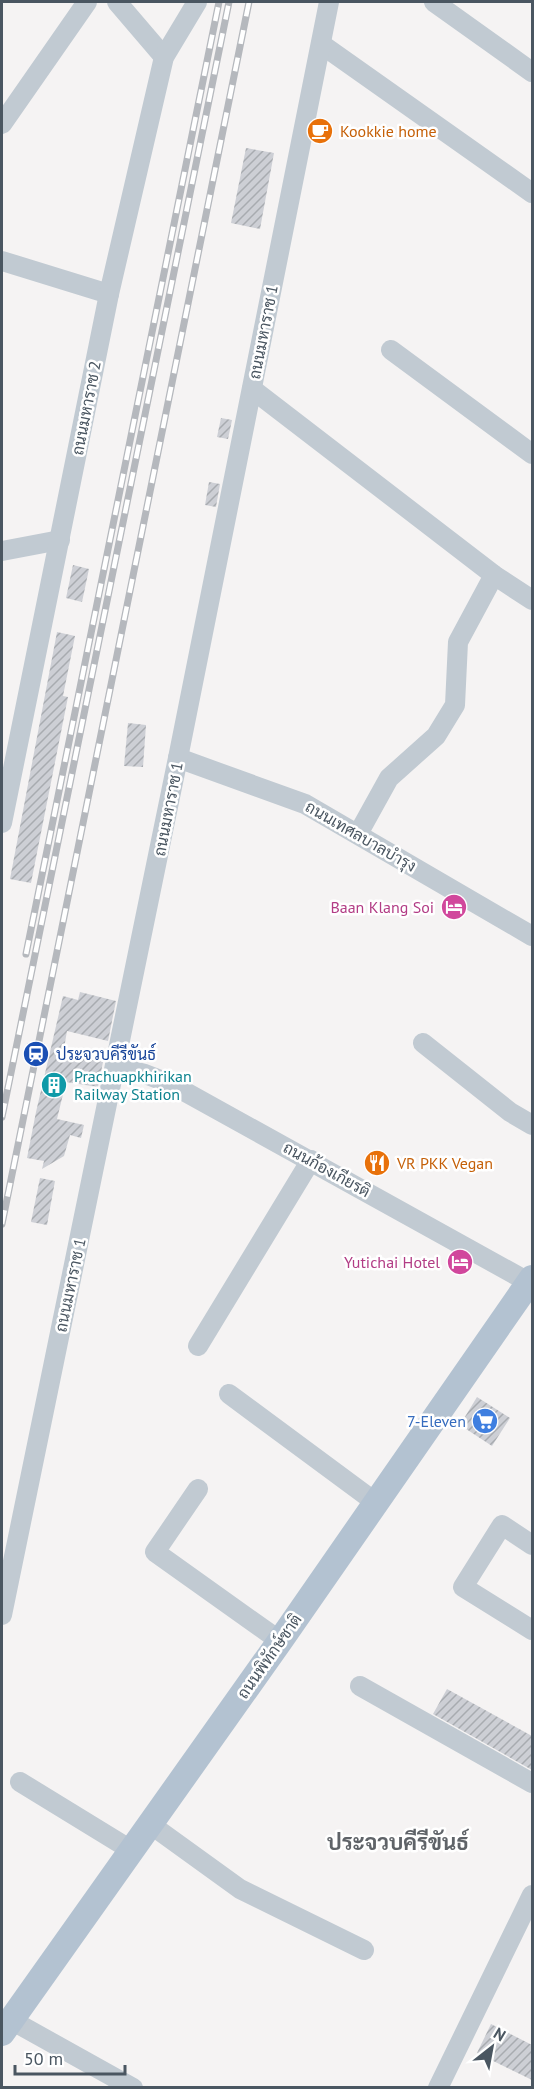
<svg xmlns="http://www.w3.org/2000/svg" width="534" height="2089" viewBox="0 0 534 2089" font-family="'PT Sans',Sarabun,sans-serif">
  <defs>
    <pattern id="building-hatch" width="6" height="6" patternUnits="userSpaceOnUse" patternTransform="scale(1.5)"><rect width="6" height="6" fill="#cdcfd5"/><path d="M-1 1l2-2M0 6l6-6M5 7l2-2" fill="none" stroke="#a8abb0"/></pattern>
  </defs>
  <rect width="100%" height="100%" fill="#f5f3f3"/>
  <g fill="url(#building-hatch)">
    <polygon points="246,148 274,153 260,229 231,223"/>
    <polygon points="221,418 232,420 228,439 217,437"/>
    <polygon points="209,482 220,484 216,507 205,505"/>
    <polygon points="73,565 89,569 82,602 66,598"/>
    <polygon points="57,632 75,636 63,696 68,697 31,883 10,879"/>
    <polygon points="128,723 146,725 143,767 124,766"/>
    <polygon points="80,992 116,1001 108,1041 67,1031 63,1054 103,1062 98,1087 66,1082 57,1119 84,1125 81,1138 70,1135 64,1156 42,1169 44,1161 27,1158 36,1112 63,996 78,1000"/>
    <polygon points="40,1178 55,1181 47,1225 31,1222"/>
    <polygon points="477,1397 510,1418 492,1446 460,1425"/>
    <polygon points="447,1689 532,1736 532,1770 433,1714"/>
    <polygon points="491,2024 532,2045 532,2080 477,2053"/>
  </g>
  <g fill="none" stroke-linecap="round" stroke-linejoin="round">
    <g stroke="#c1cad2" stroke-width="20">
      <polyline points="117,2 164,57"/>
      <polyline points="434,2 532,72"/>
      <polyline points="321,44 532,193"/>
      <polyline points="2,124 87,2"/>
      <polyline points="2,261 109,294"/>
      <polyline points="391,350 532,454"/>
      <polyline points="252,389 494,575 532,600"/>
      <polyline points="2,551 60,540"/>
      <polyline points="178,758 305,804 532,936"/>
      <polyline points="2,823 109,294 164,57 197,2"/>
      <polyline points="358,834 389,778 436,736 455,705 458,642 494,575"/>
      <polyline points="423,1043 510,1112 532,1125"/>
      <polyline points="116,1067 145,1074 171,1084 532,1284"/>
      <polyline points="198,1346 311,1160"/>
      <polyline points="229,1394 375,1502"/>
      <polyline points="198,1489 155,1552 280,1641"/>
      <polyline points="532,1545 502,1525 463,1587 532,1630"/>
      <polyline points="2,1615 178,758 329,2"/>
      <polyline points="360,1686 532,1783"/>
      <polyline points="20,1782 131,1850"/>
      <polyline points="150,1824 240,1889 364,1950"/>
      <polyline points="11,2020 133,2088"/>
      <polyline points="438,2088 532,1895"/>
    </g>
    <polyline stroke="#b3c2d1" stroke-width="26" points="2,2033 280,1641 532,1278"/>
    <g stroke="#b5b8bd" stroke-width="7">
      <g id="rail">
        <polyline points="26,954 219,2"/>
        <polyline points="2,1117 229,2"/>
        <polyline points="2,1224 249,2"/>
      </g>
    </g>
    <use href="#rail" stroke="#fff" stroke-width="4.5" stroke-dasharray="14" stroke-linecap="butt"/>
  </g>
  <defs>
    <g id="cafe-disc" transform="scale(1.35)"><circle r="9.5" fill="#e8710a" stroke="#fff"/><path d="M-5.5-4.5H6V0H3Q3 3.5 0 3.5H-2.5Q-5.5 3.5-5.5 0ZM3-3.2v2h1.7v-2ZM-6 4.5H4V6H-6Z" fill="#fff"/></g>
    <g id="hotel-disc" transform="scale(1.35)"><circle r="9.5" fill="#d1479c" stroke="#fff"/><path d="M-6-4.5h1.5V1H6V5H4.5V3h-9V5H-6ZM-4 0a1.8 1.8 0 1 1 3.6 0ZM.5 0V-2.5h3Q6-2.5 6 0Z" fill="#fff"/></g>
    <g id="station-disc" transform="scale(1.35)"><circle r="9.5" fill="#1a4fb4" stroke="#fff"/><path d="M-3-6H3Q5-6 5-4V2Q5 4 3 4L4.5 6H3L1.5 4h-3L-3 6H-4.5L-3 4Q-5 4-5 2V-4Q-5-6-3-6ZM-3.5-4v3h7v-3ZM-3.5 1v1.5H-2V1ZM2 1v1.5H3.5V1Z" fill="#fff"/></g>
    <g id="building-disc" transform="scale(1.35)"><circle r="9.5" fill="#0f9aa8" stroke="#fff"/><path d="M-4-6H4V6H1V3H-1V6H-4ZM-2.5-4.3h1.7v1.8h-1.7ZM.8-4.3h1.7v1.8H.8ZM-2.5-1h1.7V.8h-1.7ZM.8-1h1.7V.8H.8Z" fill="#fff"/></g>
    <g id="restaurant-disc" transform="scale(1.35)"><circle r="9.5" fill="#e8710a" stroke="#fff"/><path d="M-5-6h1v4h1v-4h1v4h1v-4h1v5L-1.5 .5V6h-2V.5L-5-1ZM5-6V6H3V1.5H1.5Q1.5-4 5-6Z" fill="#fff"/></g>
    <g id="supermarket-disc" transform="scale(1.35)"><circle r="9.5" fill="#3f7fe0" stroke="#fff"/><path d="M-6-5.5h2.5l.6 2H6L4.5 2H-2.5L-4.4-4H-6ZM-1.5 3.2a1.3 1.3 0 1 0 .1 0ZM3 3.2a1.3 1.3 0 1 0 .1 0Z" fill="#fff"/></g>
  </defs>
  <g fill-rule="evenodd">
    <use href="#cafe-disc" x="320" y="131"/>
    <use href="#hotel-disc" x="454" y="907"/>
    <use href="#station-disc" x="36" y="1054"/>
    <use href="#building-disc" x="54" y="1085"/>
    <use href="#restaurant-disc" x="377" y="1163"/>
    <use href="#hotel-disc" x="460" y="1262"/>
    <use href="#supermarket-disc" x="485" y="1421"/>
  </g>
  <g text-anchor="middle" dominant-baseline="central" stroke-width="5" stroke-linejoin="round" paint-order="stroke">
    <g font-size="16" fill="#c56008" stroke="#fff" text-anchor="start">
      <text x="340" y="131">Kookkie home</text>
      <text x="397" y="1163">VR PKK Vegan</text>
    </g>
    <g font-size="16" fill="#4a5661" stroke="#fff">
      <text transform="translate(263 332) rotate(-79)">ถนนมหาราช 1</text>
      <text transform="translate(86 408) rotate(-79)">ถนนมหาราช 2</text>
      <text transform="translate(168 809) rotate(-79)">ถนนมหาราช 1</text>
      <text transform="translate(361 836) rotate(30)">ถนนเทศลบาลบำรุง</text>
      <text transform="translate(327 1169) rotate(29)">ถนนก้องเกียรติ</text>
      <text transform="translate(70 1285) rotate(-78)">ถนนมหาราช 1</text>
      <text transform="translate(269 1656) rotate(-55)">ถนนพิทักษ์ชาติ</text>
    </g>
    <g font-size="16" fill="#b23c85" stroke="#fff" text-anchor="end">
      <text x="434" y="907">Baan Klang Soi</text>
      <text x="440" y="1262">Yutichai Hotel</text>
    </g>
    <g font-size="16" fill="#164399" stroke="#fff" text-anchor="start">
      <text x="56" y="1054">ประจวบคีรีขันธ์</text>
    </g>
    <g font-size="16" fill="#0d838f" stroke="#fff" text-anchor="start">
      <text x="74" y="1076">Prachuapkhirikan<tspan x="74" dy="18">Railway Station</tspan></text>
    </g>
    <g font-size="16" fill="#366cbe" stroke="#fff" text-anchor="end">
      <text x="466" y="1421">7-Eleven</text>
    </g>
    <g font-size="22" font-weight="bold" fill="#5f6368" stroke="#fff">
      <text x="398" y="1842">ประจวบคีรีขันธ์</text>
    </g>
  </g>
  <rect width="534" height="2089" fill="none" stroke="#4a5661" stroke-width="6"/>
  <g transform="translate(492 2047) rotate(31)" stroke="#ffffff" stroke-width="4.5" paint-order="stroke">
  <path d="M0-4.5L10 22L0 15L-10 22Z" fill="#4a5661"/>
  <text y="-9" font-size="16" font-weight="bold" text-anchor="middle" fill="#4a5661">N</text>
  </g>
  <path d="M15 2065v9h110v-9" fill="none" stroke="#4a5661" stroke-width="3"/>
  <text x="24" y="2065" font-size="18" fill="#4a5661" stroke="#ffffff" stroke-width="4.5" paint-order="stroke">50 m</text>
</svg>
